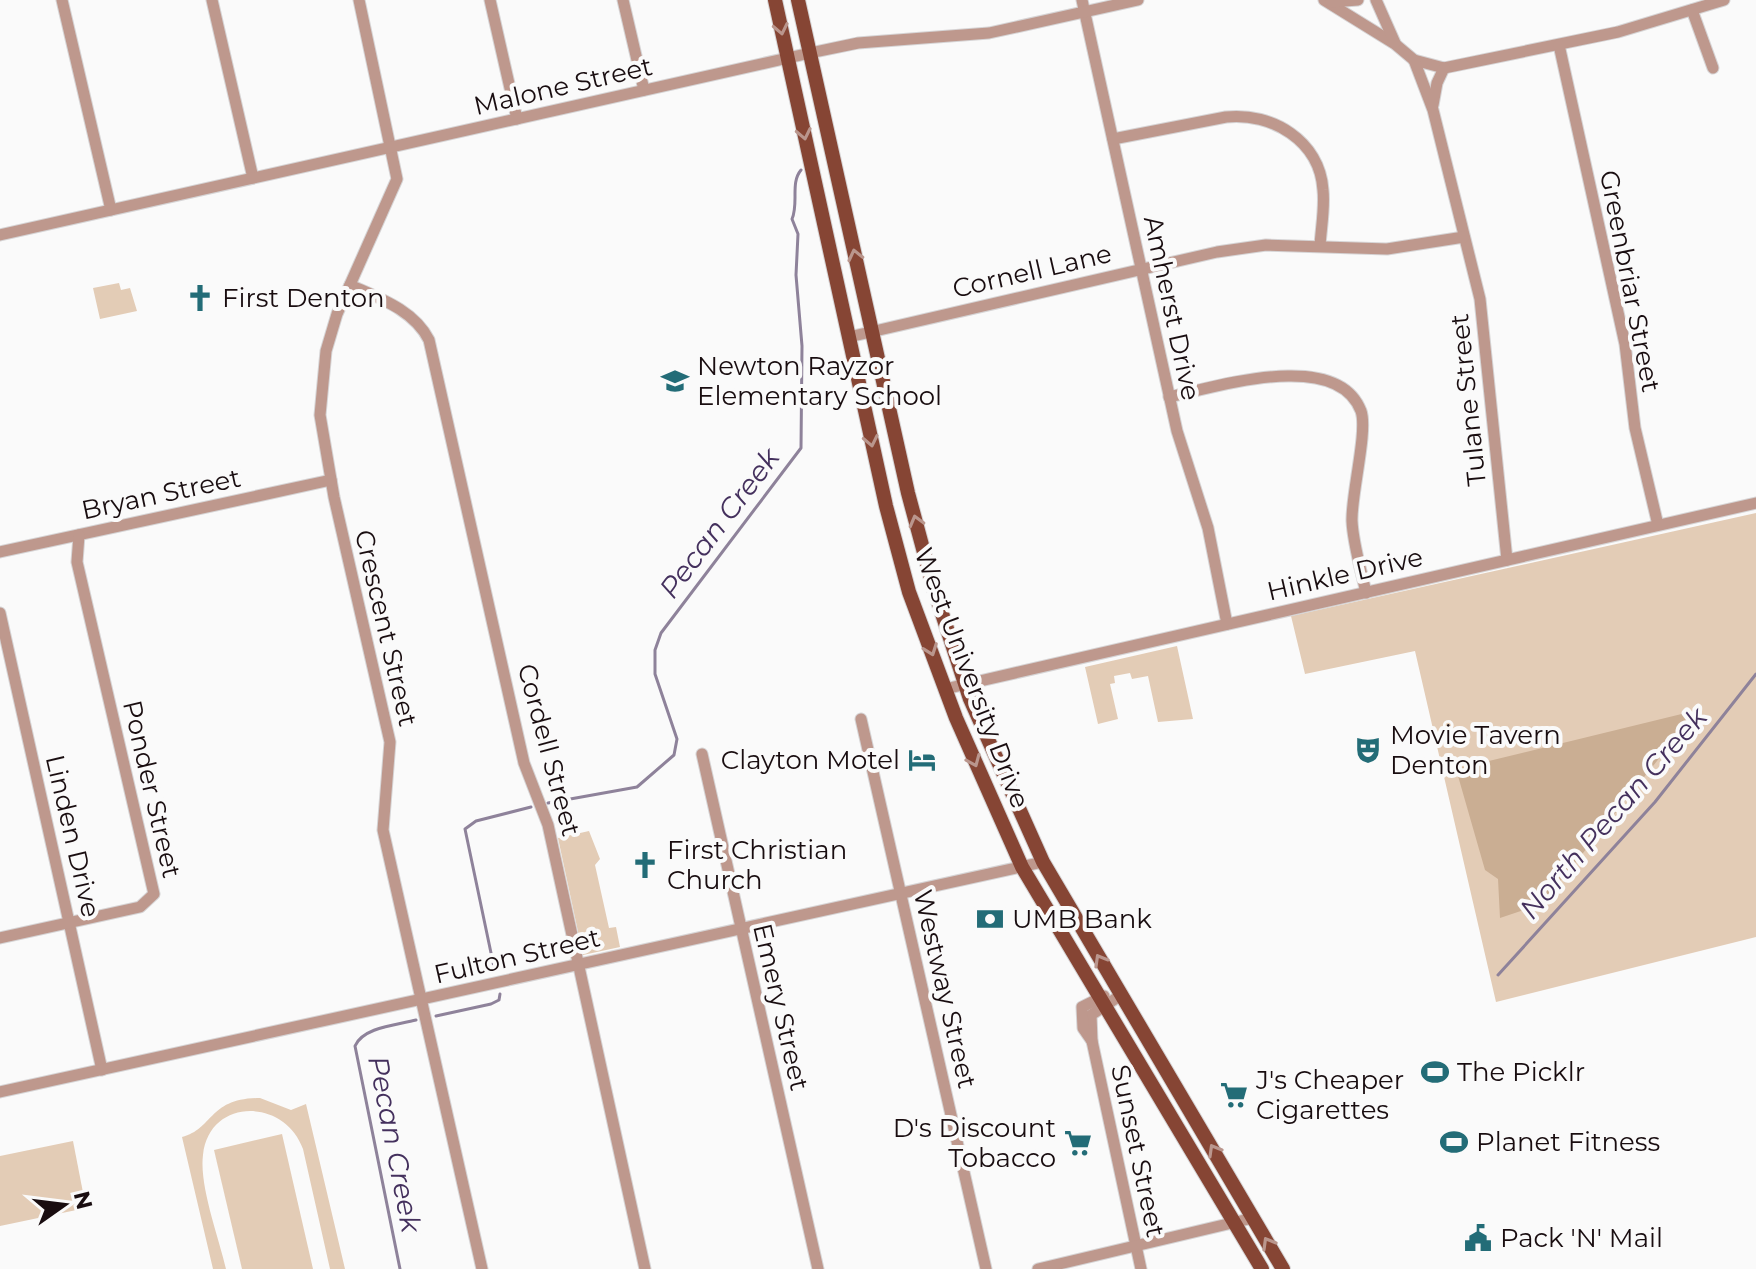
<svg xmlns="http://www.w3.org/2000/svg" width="1756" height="1269" viewBox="0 0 1756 1269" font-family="Montserrat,sans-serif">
  <rect width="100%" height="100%" fill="#fafafa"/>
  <g fill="#e3ccb6">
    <polygon points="119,283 121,290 130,288 137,311 100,319 93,288"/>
    <polygon points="1756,513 1756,937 1496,1002 1415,651 1305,674 1291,616"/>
    <polygon points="1177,646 1193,719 1158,722 1148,676 1132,679 1130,673 1114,676 1115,683 1110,684 1118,719 1098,724 1085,667"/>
    <polygon points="589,831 600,859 595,865 609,928 616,927 620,947 583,955 558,838"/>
    <path d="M260 1098 291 1110 306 1104 345 1269H330L303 1149C284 1097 209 1098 203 1155 199 1186 219 1238 226 1269H213L182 1137C214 1129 208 1098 260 1098Z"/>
    <polygon points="282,1134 313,1269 242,1269 214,1150"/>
    <polygon points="73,1141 86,1208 0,1226 0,1156"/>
  </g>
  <polygon fill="#caae93" points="1698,710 1542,904 1500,918 1498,879 1485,870 1456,769"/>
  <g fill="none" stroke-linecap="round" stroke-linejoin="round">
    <g stroke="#8e829a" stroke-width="3">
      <path d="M548 803 637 787 674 755 677 739 655 674V650L661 633 801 448 802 346 796 275 798 234 792 219C799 203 790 183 801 170"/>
      <polyline points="495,972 465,829 476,821 531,807"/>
      <polyline points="1498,975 1655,802 1756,674"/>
      <polyline points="436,1016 491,1004 499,1000 500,994"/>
      <path d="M400 1269 355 1046C363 1027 397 1025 416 1020"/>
    </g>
    <g stroke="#d6d4d5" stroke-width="13">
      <g id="minor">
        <polyline points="62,0 111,210"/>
        <polyline points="212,0 253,178"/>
        <polyline points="359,0 397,179 337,314 326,351 320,415 334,497 390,742 383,830 482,1269"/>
        <polyline points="490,0 517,119"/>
        <polyline points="623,0 644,90"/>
        <polyline points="1082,0 1177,431 1208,528 1227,624"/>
        <polyline points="1324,0 1395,44 1414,60 1444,68 1618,32 1724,0"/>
        <polyline points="1376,0 1395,43"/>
        <polyline points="1331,2 1358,0"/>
        <polyline points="1692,10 1713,68"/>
        <polyline points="1559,45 1625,344 1635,428 1658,525"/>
        <polyline points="1414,60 1433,110 1480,299 1507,560"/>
        <polyline points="1433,105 1437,83 1444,68"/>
        <path d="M1113 139 1226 117C1272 112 1320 141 1323 190 1325 208 1321 228 1320 246"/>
        <polyline points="0,235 810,53 858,43 989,33 1138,0"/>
        <path d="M350 285C379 298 414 310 429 340L524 763 548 825 645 1269"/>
        <polyline points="849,337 1217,252 1266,245 1387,249 1464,237"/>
        <path d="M1169 397C1216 387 1337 348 1361 411 1368 431 1351 495 1352 521 1353 544 1361 569 1366 593"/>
        <polyline points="0,552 331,480"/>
        <polyline points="0,613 102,1070"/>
        <polyline points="945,689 1756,503"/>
        <polyline points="861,719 986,1269"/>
        <polyline points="702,754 818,1269"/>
        <polyline points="0,938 140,907 154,894 77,562 79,535"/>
        <polyline points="1121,995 1091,1015 1092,1041 1141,1269"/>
        <polyline points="1092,1041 1083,1028 1082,1007 1104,996"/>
        <polyline points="0,1092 1043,862"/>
        <polyline points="1038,1269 1253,1218"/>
      </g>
    </g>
    <g stroke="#d6d4d5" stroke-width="16">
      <g id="major">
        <polyline points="775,0 886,506 909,592 956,718 1022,867 1262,1269"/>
        <polyline points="798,0 908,493 933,586 970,699 1043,862 1283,1269"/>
      </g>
    </g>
    <use href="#minor" stroke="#be988d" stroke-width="11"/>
    <use href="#major" stroke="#864534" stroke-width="14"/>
  </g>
  <defs><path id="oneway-chevron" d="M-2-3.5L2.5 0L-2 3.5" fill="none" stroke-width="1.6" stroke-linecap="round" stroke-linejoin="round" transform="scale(2)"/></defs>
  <g stroke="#ba968d">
    <use href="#oneway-chevron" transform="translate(781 29) rotate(78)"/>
    <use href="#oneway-chevron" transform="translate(804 134) rotate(78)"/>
    <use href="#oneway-chevron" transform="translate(855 255) rotate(-103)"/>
    <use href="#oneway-chevron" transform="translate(871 441) rotate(78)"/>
    <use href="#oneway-chevron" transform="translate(916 521) rotate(-105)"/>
    <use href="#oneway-chevron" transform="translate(931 650) rotate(70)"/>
    <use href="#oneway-chevron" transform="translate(974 761) rotate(67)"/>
    <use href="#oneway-chevron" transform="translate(1100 960) rotate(-120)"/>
    <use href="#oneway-chevron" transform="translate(1214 1150) rotate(-120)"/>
    <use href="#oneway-chevron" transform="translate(1268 1243) rotate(-120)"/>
  </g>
  <defs>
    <g id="church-bare" transform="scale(2.16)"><path d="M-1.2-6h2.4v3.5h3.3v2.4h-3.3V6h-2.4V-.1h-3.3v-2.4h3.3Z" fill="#236c77" stroke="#fafafa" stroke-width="2.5" paint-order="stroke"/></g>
    <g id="school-bare" transform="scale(2.16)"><path d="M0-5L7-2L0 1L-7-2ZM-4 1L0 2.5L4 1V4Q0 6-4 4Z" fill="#236c77" stroke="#fafafa" stroke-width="2.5" paint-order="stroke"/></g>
    <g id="theatre-bare" transform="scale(2.16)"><path d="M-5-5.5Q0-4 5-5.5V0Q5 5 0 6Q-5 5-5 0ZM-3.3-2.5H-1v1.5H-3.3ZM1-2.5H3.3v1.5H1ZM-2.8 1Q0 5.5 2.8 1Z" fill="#236c77" stroke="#fafafa" stroke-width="2.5" paint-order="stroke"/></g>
    <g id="hotel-bare" transform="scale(2.16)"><path d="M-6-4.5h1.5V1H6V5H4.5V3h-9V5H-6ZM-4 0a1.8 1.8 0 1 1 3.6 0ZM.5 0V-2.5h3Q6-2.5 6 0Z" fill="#236c77" stroke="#fafafa" stroke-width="2.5" paint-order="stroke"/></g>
    <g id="bank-bare" transform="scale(2.16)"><path d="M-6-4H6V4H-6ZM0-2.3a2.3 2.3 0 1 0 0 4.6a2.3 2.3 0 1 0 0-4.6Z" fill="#236c77" stroke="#fafafa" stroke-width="2.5" paint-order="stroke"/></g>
    <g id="stadium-bare" transform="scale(2.16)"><path d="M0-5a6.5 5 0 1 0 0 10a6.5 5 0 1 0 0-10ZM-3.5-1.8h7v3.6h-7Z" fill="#236c77" stroke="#fafafa" stroke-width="2.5" paint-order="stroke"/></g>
    <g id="supermarket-bare" transform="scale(2.16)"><path d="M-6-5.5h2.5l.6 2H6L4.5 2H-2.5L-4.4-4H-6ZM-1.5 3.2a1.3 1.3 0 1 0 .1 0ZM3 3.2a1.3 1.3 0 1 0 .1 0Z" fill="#236c77" stroke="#fafafa" stroke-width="2.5" paint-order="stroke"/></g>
    <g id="civic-bare" transform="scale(2.16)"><path d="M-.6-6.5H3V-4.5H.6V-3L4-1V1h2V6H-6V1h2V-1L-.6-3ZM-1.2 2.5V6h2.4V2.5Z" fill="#236c77" stroke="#fafafa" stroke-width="2.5" paint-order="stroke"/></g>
  </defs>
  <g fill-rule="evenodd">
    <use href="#church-bare" x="200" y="298"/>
    <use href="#school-bare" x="675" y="381"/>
    <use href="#theatre-bare" x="1368" y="750"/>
    <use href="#hotel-bare" x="922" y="760"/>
    <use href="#church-bare" x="645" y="865"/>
    <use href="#bank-bare" x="990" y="919"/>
    <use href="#stadium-bare" x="1435" y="1072"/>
    <use href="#supermarket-bare" x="1234" y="1095"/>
    <use href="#stadium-bare" x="1454" y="1142"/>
    <use href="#supermarket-bare" x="1078" y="1143"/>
    <use href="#civic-bare" x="1478" y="1238"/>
  </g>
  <g text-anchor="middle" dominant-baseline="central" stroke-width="8" stroke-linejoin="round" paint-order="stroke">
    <g font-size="26" fill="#190d10" stroke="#fafafa">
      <text transform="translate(563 86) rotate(-13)">Malone Street</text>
      <text transform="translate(1032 271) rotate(-13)">Cornell Lane</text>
      <text transform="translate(1630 281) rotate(79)">Greenbriar Street</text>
      <text transform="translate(1172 308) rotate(78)">Amherst Drive</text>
      <text transform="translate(1468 400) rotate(-96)">Tulane Street</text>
      <text transform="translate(161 494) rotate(-12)">Bryan Street</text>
      <text transform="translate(1345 574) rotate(-13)">Hinkle Drive</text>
      <text transform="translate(386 628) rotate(77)">Crescent Street</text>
      <text transform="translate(972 678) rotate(69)">West University Drive</text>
      <text transform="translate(549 750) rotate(75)">Cordell Street</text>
      <text transform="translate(152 789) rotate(77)">Ponder Street</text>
      <text transform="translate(73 836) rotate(77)">Linden Drive</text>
      <text transform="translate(517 956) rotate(-13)">Fulton Street</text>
      <text transform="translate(945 989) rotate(77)">Westway Street</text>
      <text transform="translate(781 1007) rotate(77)">Emery Street</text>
      <text transform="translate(1138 1151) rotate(78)">Sunset Street</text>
    </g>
    <g font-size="26" fill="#190d10" stroke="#fafafa" text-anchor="start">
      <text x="222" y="298">First Denton</text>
      <text x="697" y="366">Newton Rayzor<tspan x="697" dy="30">Elementary School</tspan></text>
      <text x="1390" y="735">Movie Tavern<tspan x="1390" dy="30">Denton</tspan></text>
      <text x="900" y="760" text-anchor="end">Clayton Motel</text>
      <text x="667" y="850">First Christian<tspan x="667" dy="30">Church</tspan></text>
      <text x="1012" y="919">UMB Bank</text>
      <text x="1457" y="1072">The Picklr</text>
      <text x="1256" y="1080">J's Cheaper<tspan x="1256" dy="30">Cigarettes</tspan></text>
      <text x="1056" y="1128" text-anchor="end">D's Discount<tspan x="1056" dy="30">Tobacco</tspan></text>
      <text x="1476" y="1142">Planet Fitness</text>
      <text x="1500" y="1238">Pack 'N' Mail</text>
    </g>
    <g font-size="28" font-style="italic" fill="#44305d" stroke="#fafafa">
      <text transform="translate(719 523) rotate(-53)">Pecan Creek</text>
      <text transform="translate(1613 813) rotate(-49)">North Pecan Creek</text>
      <text transform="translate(395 1144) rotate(79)">Pecan Creek</text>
    </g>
  </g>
  <g transform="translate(64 1205) rotate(76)" stroke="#fafafa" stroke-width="6" paint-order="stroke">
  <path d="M0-6L14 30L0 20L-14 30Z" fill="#190d10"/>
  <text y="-12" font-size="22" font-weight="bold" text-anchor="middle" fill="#190d10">N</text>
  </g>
</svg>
